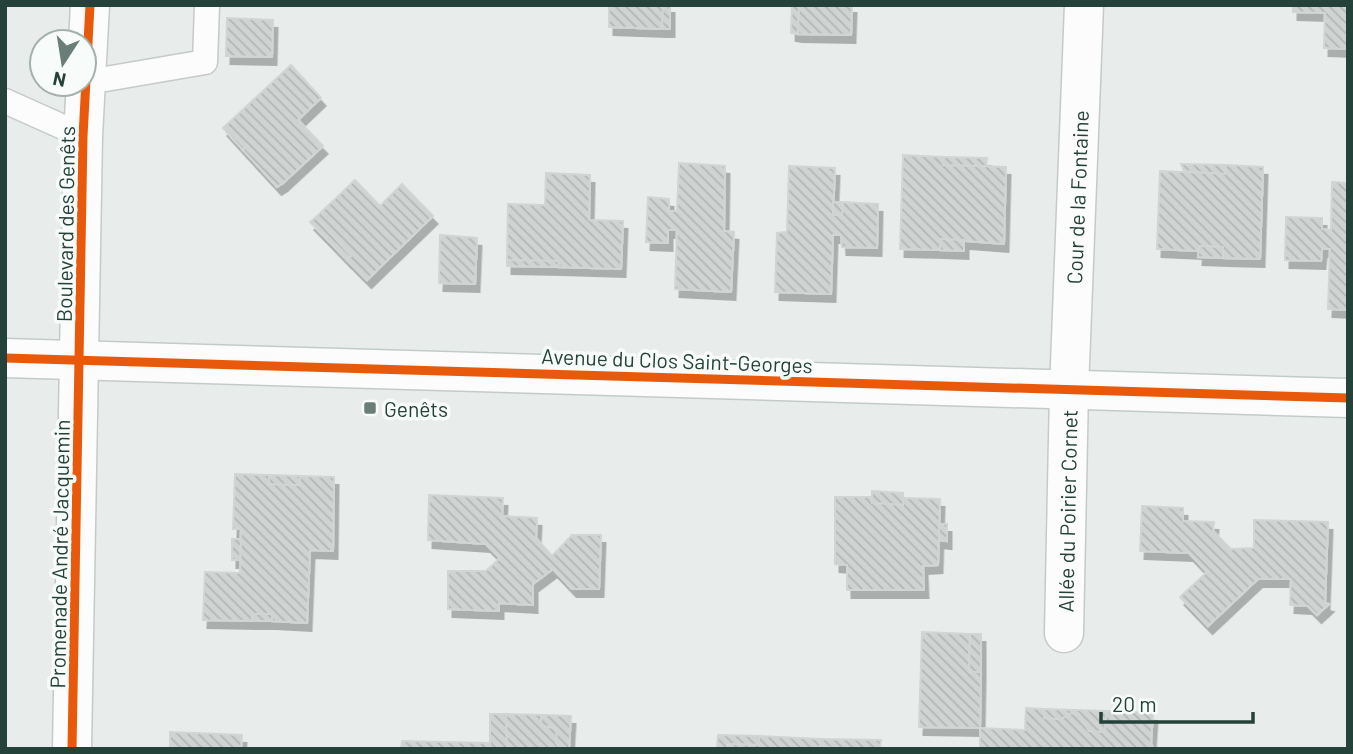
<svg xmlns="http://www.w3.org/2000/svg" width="1353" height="754" viewBox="0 0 1353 754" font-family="Barlow,sans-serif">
  <defs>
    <pattern id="building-back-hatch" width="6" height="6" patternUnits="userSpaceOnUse" patternTransform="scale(1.75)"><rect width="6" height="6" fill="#cfd4d2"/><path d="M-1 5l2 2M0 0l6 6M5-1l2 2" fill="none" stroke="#b2b7b5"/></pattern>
    <filter id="shadow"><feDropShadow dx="4.5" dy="8" stdDeviation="0" flood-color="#0004"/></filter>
  </defs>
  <rect width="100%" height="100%" fill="#e8edeb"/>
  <g fill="url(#building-back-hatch)" stroke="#d1d6d4" stroke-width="2" filter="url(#shadow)">
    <polygon points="609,5 663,5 662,29 609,27"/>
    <polygon points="663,5 670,5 670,29 662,29"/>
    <polygon points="792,5 799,5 798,34 791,33"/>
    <polygon points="799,5 852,5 851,35 798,34"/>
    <polygon points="1293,5 1348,5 1348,49 1324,48 1325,13 1293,12"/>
    <polygon points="227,18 273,20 272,57 226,56"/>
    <polygon points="291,65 321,98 298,120 323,146 283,183 247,145 243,150 223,128"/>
    <polygon points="247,145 283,183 277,187 243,150"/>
    <polygon points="903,155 942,157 943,165 1006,167 1004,244 940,239 940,250 900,249"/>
    <polygon points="942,157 987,158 986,166 943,165"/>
    <polygon points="679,163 725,166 724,231 734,232 731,292 675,289 677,230 668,230 668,243 646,242 648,197 669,199 669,211 677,211"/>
    <polygon points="1181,164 1226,165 1225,174 1184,171"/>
    <polygon points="1226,165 1263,167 1260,259 1223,258 1223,247 1199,246 1198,251 1157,249 1160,171 1225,174"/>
    <polygon points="789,166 835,168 833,215 842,215 843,202 878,204 877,248 842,247 841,235 833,235 831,294 775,292 777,233 787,232"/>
    <polygon points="546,173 590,175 589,220 623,221 621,269 558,267 559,261 507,260 508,204 545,205"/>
    <polygon points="355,180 380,206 402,184 433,216 367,280 347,260 351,256 316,217"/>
    <polygon points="1332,182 1348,183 1348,310 1328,309 1330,249 1322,249 1321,261 1285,260 1286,217 1322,218 1322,229 1331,230"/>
    <polygon points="833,202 843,202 842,215 833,215"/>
    <polygon points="316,217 351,256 347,260 310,222"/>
    <polygon points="440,235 477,238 475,284 439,283"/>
    <polygon points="940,239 964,240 964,251 940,250"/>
    <polygon points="1199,246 1223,247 1223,258 1198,257"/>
    <polygon points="507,260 559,261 558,267 507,266"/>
    <polygon points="235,474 269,475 269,484 300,485 300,476 334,477 333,551 310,550 307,623 272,621 272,614 252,614 252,621 203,620 205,572 240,573 241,528 233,529"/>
    <polygon points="269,475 300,476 300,485 269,484"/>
    <polygon points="872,491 903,493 903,505 872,503"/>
    <polygon points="429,495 503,498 502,516 537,518 536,538 552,556 572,535 601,535 599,589 572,589 553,569 533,584 533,605 499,603 499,611 448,609 448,571 486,571 500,558 486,544 428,540"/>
    <polygon points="835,497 871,497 872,503 903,505 903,498 940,499 938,565 923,566 924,590 847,590 847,565 835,564"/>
    <polygon points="1142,506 1183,508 1183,521 1214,522 1213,531 1231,549 1254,548 1254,520 1328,522 1325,603 1329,604 1317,615 1308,606 1290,605 1291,579 1258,579 1208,626 1180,597 1207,572 1189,553 1140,551"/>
    <polygon points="939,524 947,524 947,541 939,540"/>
    <polygon points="232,539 241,539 240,560 232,560"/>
    <rect x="252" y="614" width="20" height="7"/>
    <polygon points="922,632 970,634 969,672 981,672 980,728 919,727"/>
    <polygon points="970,634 981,634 981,672 969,672"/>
    <polygon points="1026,708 1044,709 1044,718 1061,719 1071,713 1079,714 1089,731 1105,732 1106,711 1153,713 1151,744 1154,749 980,749 980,728 1025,730"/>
    <polygon points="1044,709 1106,711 1105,732 1089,731 1079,714 1071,713 1061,719 1044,718"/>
    <polygon points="490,714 506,714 507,749 401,749 402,741 490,743"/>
    <polygon points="506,714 541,715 541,726 557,728 556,743 561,749 507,749"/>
    <polygon points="541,715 571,716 569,749 561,749 556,743 557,728 541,726"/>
    <polygon points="170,732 242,735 241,749 170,749"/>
    <polygon points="718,735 759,736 759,745 727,744 727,749 717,749"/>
    <polygon points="759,736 820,739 820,747 851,749 727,749 727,744 759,745"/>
    <polygon points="820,739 881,740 880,749 820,747"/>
  </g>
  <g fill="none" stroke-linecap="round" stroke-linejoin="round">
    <g stroke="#c5cac8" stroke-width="27">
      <g id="lane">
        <polyline points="88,82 205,62 207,5"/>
        <polyline points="5,101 83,136"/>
      </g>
    </g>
    <g stroke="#c5cac8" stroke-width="41">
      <g id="street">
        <path id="s1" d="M1064 633 1069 390 1084 5"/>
        <polyline points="72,749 79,359"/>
      </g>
    </g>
    <g stroke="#c3cbc8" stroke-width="41">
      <g id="secondary">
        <polyline points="5,358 1348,398"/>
        <polyline points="79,359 83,136 90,5"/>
      </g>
    </g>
    <use href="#lane" stroke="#fcfcfc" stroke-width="24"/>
    <use href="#street" stroke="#fcfcfc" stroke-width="38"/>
    <use href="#secondary" stroke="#fcfcfc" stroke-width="38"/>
    <g stroke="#f7fbf9" stroke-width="13">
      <g id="cycleway">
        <polyline points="5,358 1348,398"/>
        <polyline points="72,749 83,136 90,5"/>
      </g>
    </g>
    <use href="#cycleway" stroke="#e8590c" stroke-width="9"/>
  </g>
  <rect fill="#697e78" stroke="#f7fbf9" stroke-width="2.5" x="363" y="401" width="14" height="14" rx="3.5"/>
  <g text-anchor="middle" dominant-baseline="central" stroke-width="7" stroke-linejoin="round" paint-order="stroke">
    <g font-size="21" fill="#24423a" stroke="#f7fbf9">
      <text stroke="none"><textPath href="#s1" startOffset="436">Cour de la Fontaine</textPath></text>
      <text transform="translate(65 224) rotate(-89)">Boulevard des Genêts</text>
      <text transform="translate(677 360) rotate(2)">Avenue du Clos Saint-Georges</text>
      <text stroke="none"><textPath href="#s1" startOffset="122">Allée du Poirier Cornet</textPath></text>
      <text transform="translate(59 554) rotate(-89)">Promenade André Jacquemin</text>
    </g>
    <g font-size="21" fill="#24423a" stroke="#f7fbf9" text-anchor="start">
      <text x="384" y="408">Genêts</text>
    </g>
  </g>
  <rect width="1353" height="754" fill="none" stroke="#24423a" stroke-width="14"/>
  <g transform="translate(63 63) rotate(192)"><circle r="33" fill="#f7fbf9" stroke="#a3b1ad" stroke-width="2"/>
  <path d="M0-5L12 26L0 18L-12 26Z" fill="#697e78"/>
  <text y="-10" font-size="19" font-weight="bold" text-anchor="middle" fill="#24423a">N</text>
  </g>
  <path d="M1101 712v10h152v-10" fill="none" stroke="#24423a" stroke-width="3.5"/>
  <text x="1112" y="712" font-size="21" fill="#24423a" stroke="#f7fbf9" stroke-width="5" paint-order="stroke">20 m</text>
</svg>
